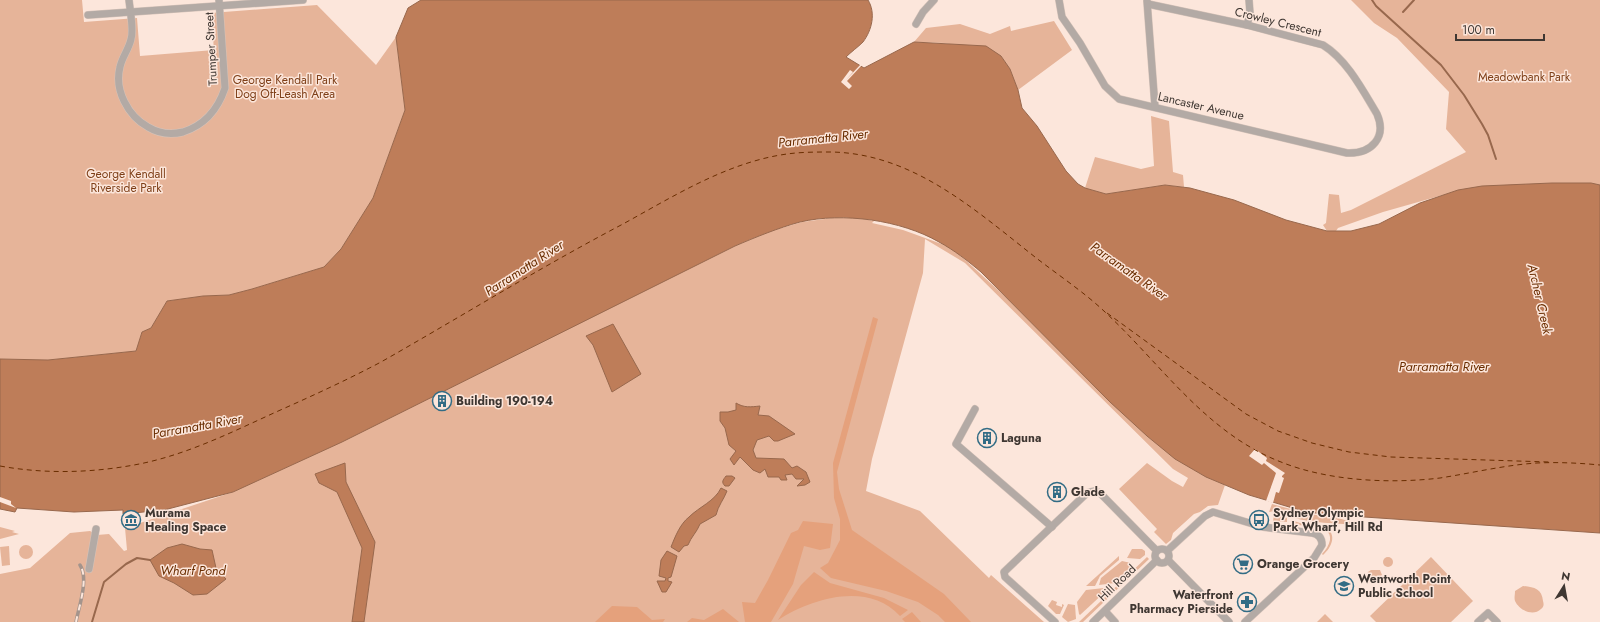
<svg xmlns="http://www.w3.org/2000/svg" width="1600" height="622" viewBox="0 0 1600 622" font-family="Jost,sans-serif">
  <rect width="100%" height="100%" fill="#fce6db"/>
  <g fill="#e6b499">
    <polygon points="0,0 82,0 84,22 137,18 140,56 214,50 211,13 317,5 376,65 396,37 405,110 373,198 341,249 324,267 252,289 229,295 203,296 167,301 151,328 142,332 136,351 48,360 0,359"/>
    <polygon points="1351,0 1600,0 1600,197 1443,195 1383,212 1338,228 1336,231 1327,231 1323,225 1326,223 1329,194 1339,195 1341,213 1351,210 1466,152 1446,129 1449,92 1397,38 1374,23"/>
    <polygon points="1054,21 1072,50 1018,90 1010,69 1001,56 945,43 914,42 926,28 960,24 990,34 1010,26 1011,31"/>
    <polygon points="1151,116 1169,121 1173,172 1183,175 1184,187 1165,185 1106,194 1085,188 1095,157 1141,169 1154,166"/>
    <polygon points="832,218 859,218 874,221 872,223 903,230 950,247 960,255 1011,302 1151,439 1199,473 1225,485 1218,505 1208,506 1200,512 1194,514 1173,533 1171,540 1166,544 1154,532 1157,529 1119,489 1147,463 1172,481 1183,487 1188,478 1173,469 965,263 925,239 923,273 872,459 866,491 920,511 989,578 991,575 1044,622 0,622 0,574 30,568 70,533 90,531 97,535 109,534 124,551 127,550 125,528 233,492 735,246 768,232 802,222"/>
    <path d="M1272 504 1309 514 1338 518 1355 523 1353 525C1338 523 1309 523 1296 518 1286 514 1281 509 1269 512Z"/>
    <polygon points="1278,514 1287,518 1287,522 1273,521 1274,515"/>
    <path d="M1294 521 1306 525 1326 527C1337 535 1332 547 1323 555L1322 554C1326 550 1329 545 1330 540 1332 523 1304 526 1293 525Z"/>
    <polygon points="0,527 15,531 12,532 19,534 0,539"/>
    <circle cx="26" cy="552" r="7"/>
    <polygon points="9,546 10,565 2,566 0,547"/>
    <polygon points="1132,549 1142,549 1145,551 1145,555 1140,559 1127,558"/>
    <polygon points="1119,556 1119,560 1100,576 1095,586 1086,586"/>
    <polygon points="1147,557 1149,559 1083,622 1079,622"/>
    <polygon points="1431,557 1473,601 1451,622 1376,622 1370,616"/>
    <circle cx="1388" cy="562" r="5"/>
    <polygon points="1122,561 1131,563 1131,567 1115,583 1099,585 1101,578"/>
    <polygon points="1371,570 1380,570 1382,575 1379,578 1374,577 1369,582 1366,581 1368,572"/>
    <path d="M1523 586C1534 587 1542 589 1543 601 1544 604 1544 607 1541 609 1533 617 1519 610 1515 601 1514 598 1515 595 1515 591Z"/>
    <polygon points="1104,588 1106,591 1080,615 1079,614 1077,602 1086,590"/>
    <polygon points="1052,600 1057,602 1056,605 1062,607 1062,604 1064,605 1060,614 1056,614 1048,606"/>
    <polygon points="1068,604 1075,605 1076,619 1068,622 1062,617"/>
    <polygon points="1325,614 1333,622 1317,622"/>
  </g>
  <g fill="#e5a17c">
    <polygon points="873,317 878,319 837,472 839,489 852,530 944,594 971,622 945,622 938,615 918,602 886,591 831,578 820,568 828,563 840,540 840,519 834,498 833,463"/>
    <polygon points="803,521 833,524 830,548 820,550 804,546 793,584 771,622 745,622 742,602 755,603 768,580 791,533 798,530"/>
    <path d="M814 572 830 583 884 598 908 610 900 616C868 581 812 598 778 620L801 585Z"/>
    <polygon points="612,606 637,607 652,620 665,619 663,622 595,622"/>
    <polygon points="723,609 739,622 687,622 692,618 704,620"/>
    <polygon points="912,612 921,622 905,622 902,619"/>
  </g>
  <g fill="#be7d59" stroke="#98684d">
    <path d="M421 0H868C876 13 872 30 863 42 858 47 851 52 846 57L864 68 914 42 986 46 1001 56 1010 69 1018 90 1022 108 1037 126 1066 171 1078 184 1085 188 1106 194 1165 185 1190 188 1234 200 1286 220 1327 231H1351L1379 224 1420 203 1458 190 1482 186 1552 183H1591L1600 185V533L1335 515 1306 512 1249 495 1206 477 1175 459 1147 436 1110 402 981 272C968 261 954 250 939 242 901 220 843 212 800 222 778 228 756 237 735 246L342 442 233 492 164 510 123 514V510L74 512 17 508 15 512 0 509V359L48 360 136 351 142 332 151 328 167 301 203 296 229 295 252 289 324 267 341 249 373 198 405 110 396 37 408 8Z"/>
    <polygon points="613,324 641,374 612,392 593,345 586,336"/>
    <path d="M736 403C744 408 751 407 760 406L758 415 769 416 795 434 778 441H774L769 436 757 440 753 450 756 458 784 459 792 468 797 466 806 472 810 482 805 485 797 486 804 479H796L792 474 785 475 787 480H781L779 477H768L765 469 760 473 753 470 740 457 734 465 730 459 736 451 729 445 725 428 720 421V412H728L736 410Z"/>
    <polygon points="345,463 346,482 375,542 364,622 352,622 362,548 337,492 319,483 315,474"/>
    <path d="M726 476H732L735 478 729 486H725C721 482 723 480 726 476Z"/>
    <path d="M721 488 727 491C724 499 718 506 716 515L700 524C697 532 691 537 688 545L684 546 679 552 671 547C675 537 680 524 689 517 699 507 715 501 721 488Z"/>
    <polygon points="182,544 200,549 212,550 216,568 226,579 207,594 193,595 174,583 159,576 150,560 167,548"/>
    <path d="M667 551 677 556C675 563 673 570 671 577L668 578V581L672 582 666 592H662L657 581H665L666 578 659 576 661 560Z"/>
  </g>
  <g fill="#fce6db">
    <polygon points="861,64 862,65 847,81 852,86 849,89 841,82 850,70 853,72 846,80"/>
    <polygon points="1255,449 1267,458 1266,461 1285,473 1282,476 1282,477 1284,478 1279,493 1276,492 1273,503 1266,501 1276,473 1264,463 1262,465 1249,456"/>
    <polygon points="0,497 11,501 11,504 16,508 0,502"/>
  </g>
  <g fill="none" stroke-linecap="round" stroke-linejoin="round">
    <g stroke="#98684d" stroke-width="2">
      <polyline points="1372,0 1376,6 1441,65 1464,95 1482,124 1488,135 1496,159"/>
      <polyline points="1403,12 1414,0"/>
      <polyline points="92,622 104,582 126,564 137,558 150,560"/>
    </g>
    <g stroke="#6a2d00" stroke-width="1" stroke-dasharray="5 4" stroke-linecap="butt">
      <polyline points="1107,313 1246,414 1278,431 1312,443 1349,452 1391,457 1549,462"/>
      <path d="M0 466C44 474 90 473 134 465 184 456 230 433 276 412 312 396 347 380 381 362 462 316 541 267 623 224 674 196 728 162 787 154 801 152 817 152 832 152 913 154 974 209 1035 257 1058 275 1084 292 1105 312 1162 365 1206 433 1281 462 1328 481 1390 484 1440 478 1472 473 1505 465 1537 463 1558 462 1579 463 1600 465"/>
    </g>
    <g stroke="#d6c3b9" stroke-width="8">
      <g id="minor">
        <path d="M129 0C130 10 134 30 131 39 129 49 122 57 120 67 114 90 128 116 148 127 158 133 171 135 183 132 205 125 218 109 225 88L219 0"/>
        <path d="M1059 0 1062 17 1080 43 1105 86 1119 99 1347 153C1372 154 1387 137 1377 114 1362 89 1347 60 1323 45L1247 25 1148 4"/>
        <polyline points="1147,1 1155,107"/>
        <polyline points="88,15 303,0"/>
        <polyline points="916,24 923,12 934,0"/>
        <polyline points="1247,25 1250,13 1249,0"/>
        <polyline points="975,409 956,444 1052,527"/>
        <circle cx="1162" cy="556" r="7"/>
        <path d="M1167 551 1205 516 1213 512 1263 527 1312 533C1319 534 1322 538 1322 545L1314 558 1245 622"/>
        <polyline points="1168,560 1229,622"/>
        <polyline points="89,569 96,529"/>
        <polyline points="1105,611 1115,622"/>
        <polyline points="1055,622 1005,577 1004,572 1087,493 1095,491 1100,493 1157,551"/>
        <polyline points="1093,622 1157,560"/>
        <polyline points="1478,622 1488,613 1497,622"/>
      </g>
    </g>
    <use href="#minor" stroke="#b3aaa5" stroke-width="7"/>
    <g stroke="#a4948c" stroke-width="3.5">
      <path id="rail" d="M76 622C79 606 89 579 80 565"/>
    </g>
    <use href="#rail" stroke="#fce6db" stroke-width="2" stroke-dasharray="6" stroke-linecap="butt"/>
  </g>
  <defs>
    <g id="building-ring" transform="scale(1)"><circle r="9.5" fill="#fce6db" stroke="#326c85" stroke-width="1.5"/><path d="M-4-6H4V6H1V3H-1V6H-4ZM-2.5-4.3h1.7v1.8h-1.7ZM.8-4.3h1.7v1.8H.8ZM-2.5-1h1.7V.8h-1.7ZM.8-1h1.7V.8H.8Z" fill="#326c85"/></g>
    <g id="museum-ring" transform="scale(1)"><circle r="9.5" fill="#fce6db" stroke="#326c85" stroke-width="1.5"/><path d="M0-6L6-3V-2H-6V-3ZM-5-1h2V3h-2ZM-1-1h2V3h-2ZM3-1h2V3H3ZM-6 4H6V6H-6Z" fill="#326c85"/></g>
    <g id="bus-ring" transform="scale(1)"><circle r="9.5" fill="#fce6db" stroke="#326c85" stroke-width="1.5"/><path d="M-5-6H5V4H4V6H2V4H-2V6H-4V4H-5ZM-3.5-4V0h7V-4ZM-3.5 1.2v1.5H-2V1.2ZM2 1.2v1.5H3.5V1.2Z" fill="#326c85"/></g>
    <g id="supermarket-ring" transform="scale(1)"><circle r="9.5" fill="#fce6db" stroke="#326c85" stroke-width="1.5"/><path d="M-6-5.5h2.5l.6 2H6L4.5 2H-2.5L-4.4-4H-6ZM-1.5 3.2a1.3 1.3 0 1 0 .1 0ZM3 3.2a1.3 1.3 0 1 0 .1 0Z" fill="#326c85"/></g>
    <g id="school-ring" transform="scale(1)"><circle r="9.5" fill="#fce6db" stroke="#326c85" stroke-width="1.5"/><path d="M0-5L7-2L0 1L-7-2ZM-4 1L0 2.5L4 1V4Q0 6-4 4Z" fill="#326c85"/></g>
    <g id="pharmacy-ring" transform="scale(1)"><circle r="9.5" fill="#fce6db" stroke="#326c85" stroke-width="1.5"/><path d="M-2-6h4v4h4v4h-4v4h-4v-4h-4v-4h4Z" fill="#326c85"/></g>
  </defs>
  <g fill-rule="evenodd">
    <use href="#building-ring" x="442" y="401"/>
    <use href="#building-ring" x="987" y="438"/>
    <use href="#building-ring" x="1057" y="492"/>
    <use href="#museum-ring" x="131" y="520"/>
    <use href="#bus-ring" x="1259" y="520"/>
    <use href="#supermarket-ring" x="1243" y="564"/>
    <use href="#school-ring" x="1344" y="586"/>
    <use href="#pharmacy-ring" x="1247" y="602"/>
  </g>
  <g text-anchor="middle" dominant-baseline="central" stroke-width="3" stroke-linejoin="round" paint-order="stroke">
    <g font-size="12" fill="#3f3732" stroke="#fce6db">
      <text transform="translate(1278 22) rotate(14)">Crowley Crescent</text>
      <text transform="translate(211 49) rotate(-93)">Trumper Street</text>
      <text transform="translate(1201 106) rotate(13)">Lancaster Avenue</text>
      <text transform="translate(1117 583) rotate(-44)">Hill Road</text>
    </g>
    <g font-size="12" fill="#7f4019" stroke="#fce6db">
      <text x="1524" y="77">Meadowbank Park</text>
      <text x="285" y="80">George Kendall Park<tspan x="285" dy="14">Dog Off-Leash Area</tspan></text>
      <text x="126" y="174">George Kendall<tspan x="126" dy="14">Riverside Park</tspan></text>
    </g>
    <g font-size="12" font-weight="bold" fill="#3f3732" stroke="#fce6db" text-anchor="start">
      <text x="456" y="401">Building 190-194</text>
      <text x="1001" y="438">Laguna</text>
      <text x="1071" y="492">Glade</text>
      <text x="145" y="513">Murama<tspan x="145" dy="14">Healing Space</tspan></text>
      <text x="1273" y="513">Sydney Olympic<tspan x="1273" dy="14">Park Wharf, Hill Rd</tspan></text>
      <text x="1257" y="564">Orange Grocery</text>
      <text x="1358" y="579">Wentworth Point<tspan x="1358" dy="14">Public School</tspan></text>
      <text x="1233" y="595" text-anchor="end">Waterfront<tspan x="1233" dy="14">Pharmacy Pierside</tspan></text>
    </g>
    <g font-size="13" font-style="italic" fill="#6a2d00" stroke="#fce6db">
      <text transform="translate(823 138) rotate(-6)">Parramatta River</text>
      <text transform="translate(524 268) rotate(-33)">Parramatta River</text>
      <text transform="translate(1129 271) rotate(35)">Parramatta River</text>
      <text transform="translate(1540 299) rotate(77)">Archer Creek</text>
      <text x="1444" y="366">Parramatta River</text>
      <text transform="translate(197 426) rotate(-10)">Parramatta River</text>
      <text x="193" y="570">Wharf Pond</text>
    </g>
  </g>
  <g transform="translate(1564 586) rotate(11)" stroke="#fce6db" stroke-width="3" paint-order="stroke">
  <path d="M0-3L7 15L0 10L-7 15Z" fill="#3f3732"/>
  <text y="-6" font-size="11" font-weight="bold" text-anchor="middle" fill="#3f3732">N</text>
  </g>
  <path d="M1456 34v6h88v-6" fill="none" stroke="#3f3732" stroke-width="2"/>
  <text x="1462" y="34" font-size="12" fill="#3f3732" stroke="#fce6db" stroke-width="3" paint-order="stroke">100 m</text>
</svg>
